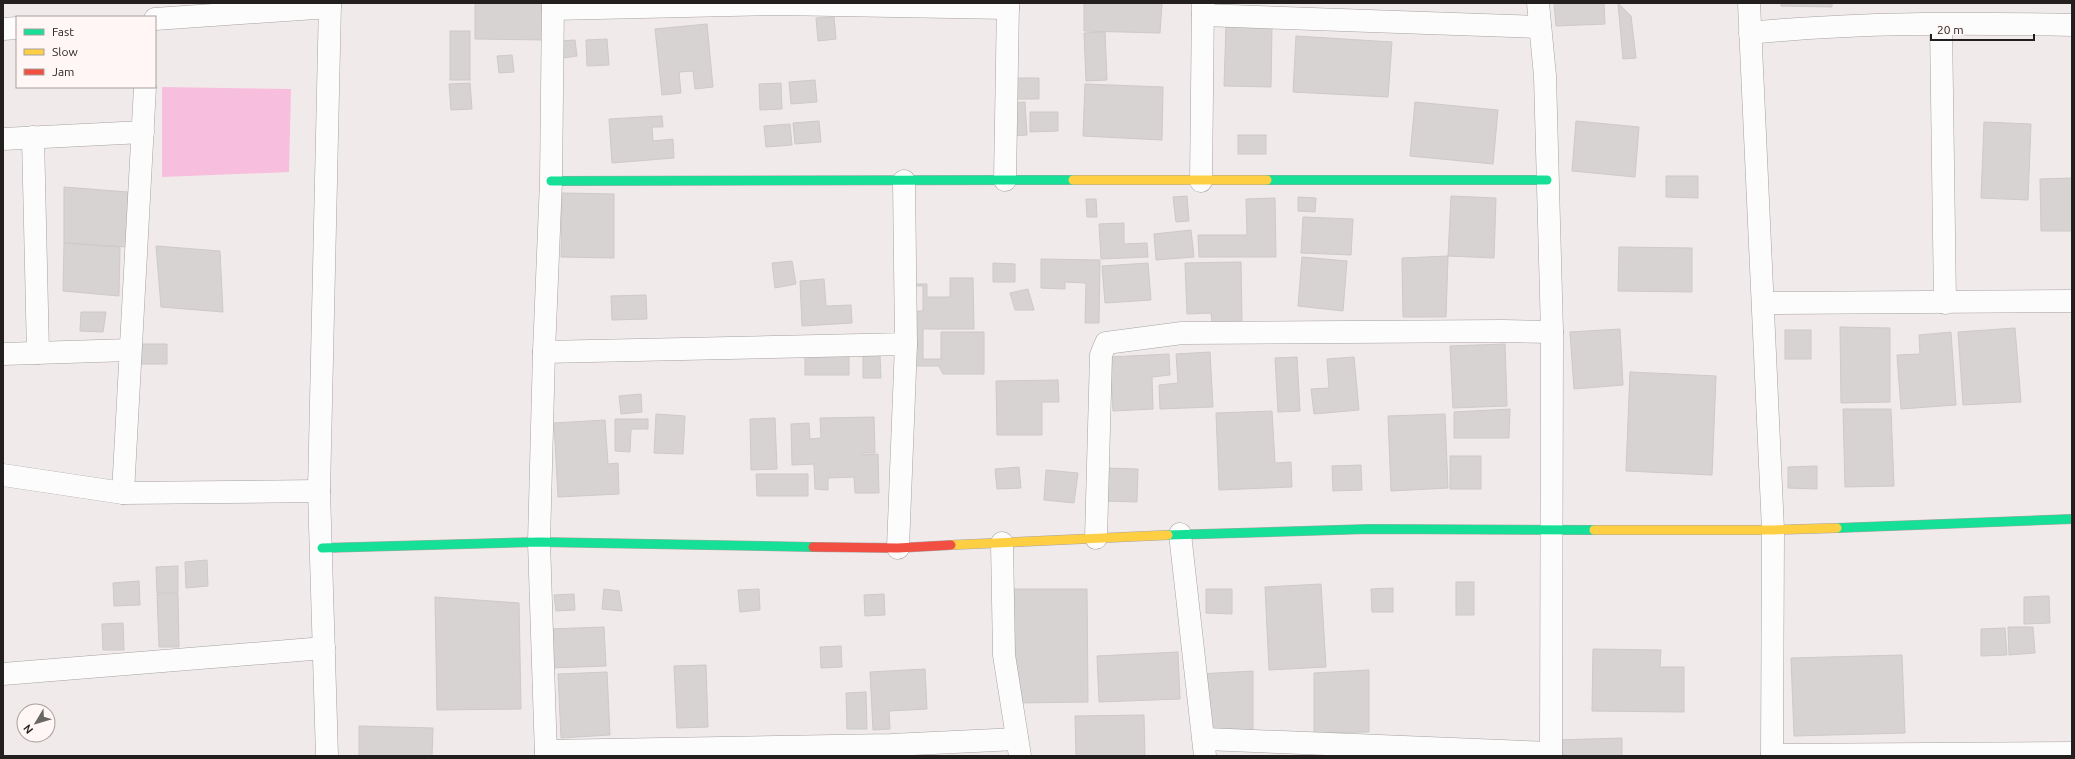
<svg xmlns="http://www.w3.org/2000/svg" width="2075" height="759" viewBox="0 0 2075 759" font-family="Ubuntu,sans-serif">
  <rect width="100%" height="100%" fill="#f0eaea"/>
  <polygon fill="#f8bedd" points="162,87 291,89 289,172 162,177"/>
  <g fill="#d7d3d2" stroke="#cecac9">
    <polygon points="475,3 547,3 546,40 475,39"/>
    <polygon points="1084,3 1162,3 1160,33 1084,31"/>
    <polygon points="1554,3 1604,3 1605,24 1556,26"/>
    <polygon points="1618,3 1631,16 1636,58 1623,59"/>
    <polygon points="1781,3 1832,3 1832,7 1781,6"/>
    <polygon points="834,17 836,39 818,41 816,18"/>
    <polygon points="707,24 713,87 695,89 693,71 679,72 681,93 662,95 655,29"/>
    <polygon points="1226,25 1272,26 1271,87 1224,86"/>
    <rect x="450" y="31" width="20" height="49"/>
    <polygon points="1105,32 1107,80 1086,81 1084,33"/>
    <polygon points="1296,36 1392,42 1388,97 1293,92"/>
    <polygon points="607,39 609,65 587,66 586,40"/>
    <polygon points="575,40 577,56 563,58 561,41"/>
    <polygon points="512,55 514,72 499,73 497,56"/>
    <polygon points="1007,78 1039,78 1039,99 1008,99"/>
    <polygon points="815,80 817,102 791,104 789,82"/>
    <polygon points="470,83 472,109 451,110 449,84"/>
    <polygon points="781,83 782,109 760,110 759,84"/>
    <polygon points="1085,84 1163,87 1162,140 1083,136"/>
    <polygon points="1025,102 1027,135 1011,136 1009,103"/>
    <polygon points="1415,102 1498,110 1493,164 1410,156"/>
    <polygon points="1030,112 1058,112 1058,131 1030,132"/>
    <polygon points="662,116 663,127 652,127 653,141 673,139 674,158 612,163 609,119"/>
    <polygon points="819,121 821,142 795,144 793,123"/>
    <polygon points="1576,121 1639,127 1635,177 1572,171"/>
    <polygon points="1984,122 2031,124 2028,200 1981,198"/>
    <polygon points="790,124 792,145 766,147 764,126"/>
    <rect x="1238" y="135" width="28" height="19"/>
    <polygon points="1666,176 1698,176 1698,198 1666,197"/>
    <polygon points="2072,178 2072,231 2041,231 2040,179"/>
    <polygon points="64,187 128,192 128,247 64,243"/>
    <polygon points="562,193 614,194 614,258 561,257"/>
    <polygon points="1187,196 1189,221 1176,222 1173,197"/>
    <polygon points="1451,196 1496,198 1494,258 1448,256"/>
    <polygon points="1298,197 1316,198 1315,212 1298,211"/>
    <polygon points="1275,198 1276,257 1199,257 1198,235 1247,235 1246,199"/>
    <polygon points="1086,199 1096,199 1097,217 1087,217"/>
    <polygon points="1303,217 1353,219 1351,255 1301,253"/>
    <polygon points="1124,223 1124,244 1147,243 1148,257 1101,259 1099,224"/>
    <polygon points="1191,230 1194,257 1156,260 1154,234"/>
    <polygon points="64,243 120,247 119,296 63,291"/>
    <polygon points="156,246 220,251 223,312 161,307"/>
    <polygon points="1619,247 1692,248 1692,292 1618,291"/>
    <polygon points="1448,256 1446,317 1403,317 1402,258"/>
    <polygon points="1302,257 1347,261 1343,311 1298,306"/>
    <polygon points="1041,259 1100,260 1099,323 1085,323 1086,283 1065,282 1065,289 1041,288"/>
    <polygon points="792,261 796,284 775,288 772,263"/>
    <polygon points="1241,262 1242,321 1212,322 1211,313 1187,314 1185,263"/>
    <polygon points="993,263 1015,264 1015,282 993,282"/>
    <polygon points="1148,263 1151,300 1105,303 1102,266"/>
    <polygon points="950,278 973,278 974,329 923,329 923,359 941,359 941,332 984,332 984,374 943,374 939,366 909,366 908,311 923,311 923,286 907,286 907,284 927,284 927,297 950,297"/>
    <polygon points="824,279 826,306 851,305 852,323 802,326 800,281"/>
    <polygon points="1028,289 1034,310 1015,310 1010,293"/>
    <polygon points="646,295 647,319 612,320 611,296"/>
    <polygon points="81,312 106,312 103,332 80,331"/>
    <polygon points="1840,327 1890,328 1890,402 1841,403"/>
    <polygon points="2015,328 2021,402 1963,405 1958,332"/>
    <polygon points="1620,329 1623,385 1574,389 1570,332"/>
    <rect x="1785" y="330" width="26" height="29"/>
    <polygon points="1951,332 1956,405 1901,409 1897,355 1920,354 1919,335"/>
    <polygon points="139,344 167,344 167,364 140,364"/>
    <polygon points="1505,344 1507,406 1453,408 1450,346"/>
    <polygon points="1210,352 1213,407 1160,409 1159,385 1178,383 1176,354"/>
    <polygon points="1169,354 1170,375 1152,377 1153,409 1113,411 1110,357"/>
    <polygon points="863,355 880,355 881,378 863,378"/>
    <rect x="805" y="356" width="44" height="19"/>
    <polygon points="1297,357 1300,411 1278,412 1275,358"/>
    <polygon points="1354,357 1359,410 1314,414 1311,389 1329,388 1327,359"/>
    <polygon points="1630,372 1716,376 1712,475 1626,471"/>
    <polygon points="1058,380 1059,402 1042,402 1042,435 997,435 996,381"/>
    <polygon points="641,394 642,412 621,414 619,396"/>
    <polygon points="1510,409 1509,438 1454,438 1454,412"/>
    <polygon points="1843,409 1891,409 1894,486 1845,487"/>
    <polygon points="1272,411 1275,463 1291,462 1292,487 1219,490 1216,413"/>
    <polygon points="656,414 685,416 683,454 654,453"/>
    <polygon points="1445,414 1448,488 1391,491 1388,416"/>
    <polygon points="874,417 875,453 863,453 862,455 878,454 879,493 855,493 854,477 828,478 828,490 815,489 814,464 792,465 791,424 809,423 810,439 821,438 820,418"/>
    <polygon points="775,418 777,469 751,470 750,419"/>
    <polygon points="615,419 648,419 648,429 631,429 630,452 615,451"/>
    <polygon points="605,420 608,464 618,463 619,494 558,497 554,423"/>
    <rect x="1450" y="456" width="31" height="33"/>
    <polygon points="1361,465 1362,490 1333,491 1332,466"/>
    <polygon points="1817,466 1817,489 1788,488 1788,467"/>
    <polygon points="1019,467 1021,488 997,489 995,469"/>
    <polygon points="1104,468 1138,469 1137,502 1105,501"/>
    <polygon points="1046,470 1078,473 1074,503 1044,500"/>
    <polygon points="756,474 808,474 808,496 757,496"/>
    <polygon points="207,560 208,586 186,588 185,562"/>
    <polygon points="178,566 178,593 157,593 156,567"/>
    <polygon points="139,581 140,605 114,606 113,583"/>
    <rect x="1456" y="582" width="18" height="33"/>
    <polygon points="1321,584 1326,667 1269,670 1265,587"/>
    <polygon points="1393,588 1393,612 1372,612 1371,589"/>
    <polygon points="604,589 619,591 622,611 602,609"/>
    <polygon points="759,589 760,610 740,612 738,590"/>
    <polygon points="1013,589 1087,589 1088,702 1015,703"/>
    <polygon points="1206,589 1232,589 1232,614 1206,613"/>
    <polygon points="157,594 178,594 179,647 159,647"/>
    <polygon points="574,594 575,610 556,611 554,595"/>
    <polygon points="884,594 885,615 865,616 864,595"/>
    <polygon points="2049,596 2050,623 2024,624 2024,597"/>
    <polygon points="435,597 519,603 521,709 437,710"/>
    <polygon points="123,623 124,650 103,650 102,624"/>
    <polygon points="604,627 606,666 551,668 550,629"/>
    <polygon points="2008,627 2033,627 2035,653 2009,655"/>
    <polygon points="2005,628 2007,655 1981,656 1981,629"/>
    <polygon points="841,646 842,667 821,668 820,647"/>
    <polygon points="1593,649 1661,650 1660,667 1684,667 1684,712 1592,711"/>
    <polygon points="1178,652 1180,699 1099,702 1097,656"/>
    <polygon points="1902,655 1905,733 1794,736 1791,658"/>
    <polygon points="706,665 708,727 677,728 674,666"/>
    <polygon points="925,669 927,709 889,711 890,729 873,730 870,672"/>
    <polygon points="1369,670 1369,732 1314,733 1314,673"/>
    <polygon points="1253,671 1253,733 1198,734 1198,674"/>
    <polygon points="607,672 610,735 561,738 558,674"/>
    <polygon points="866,692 867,729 847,729 846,693"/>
    <polygon points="1144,715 1145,756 1076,756 1075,716"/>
    <polygon points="359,726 433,728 432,756 359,756"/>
    <polygon points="1622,738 1622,756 1556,756 1556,740"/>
  </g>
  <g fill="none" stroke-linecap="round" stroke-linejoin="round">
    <g stroke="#a7a2a2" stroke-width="23">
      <g id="street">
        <polyline points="1538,3 1545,76 1552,332 1551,756"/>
        <polyline points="1749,3 1773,530 1772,756"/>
        <polyline points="553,9 778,4 1008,8"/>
        <polyline points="1203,15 1540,27"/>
        <polyline points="155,19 330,7"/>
        <polyline points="1941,25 1945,303"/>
        <polyline points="3,29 17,28"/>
        <path d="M1750 33C1857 22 1965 23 2072 25"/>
        <polyline points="33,137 38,353"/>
        <polyline points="3,139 143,132"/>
        <polyline points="1005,180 1008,3"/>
        <polyline points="1201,181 1203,3"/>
        <polyline points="1763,303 2072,301"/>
        <polyline points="544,352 906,344 904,181"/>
        <polyline points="3,354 130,350"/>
        <polyline points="3,475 123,493 319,491"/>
        <polyline points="123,493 145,87"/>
        <polyline points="1180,534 1205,756"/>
        <polyline points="1096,538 1101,355 1106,343 1182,333 1503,331 1552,332"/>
        <polyline points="1002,543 1004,655 1020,756"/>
        <polyline points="898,548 906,344"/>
        <polyline points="3,674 324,648"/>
        <polyline points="1205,739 1551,753"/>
        <polyline points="546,751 891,745 1017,739"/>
        <polyline points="1772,755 2072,753"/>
        <polyline points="327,756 319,491 330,3"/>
        <polyline points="546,756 539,542 544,352 551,181 553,3"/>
      </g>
    </g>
    <g stroke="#a7a2a2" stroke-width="10">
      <g id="fast">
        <polyline points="1267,180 1547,180"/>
        <polyline points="551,181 1073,180"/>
        <polyline points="1837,528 2072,519"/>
        <polyline points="1168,535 1369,529 1594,530"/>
        <polyline points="322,548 539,542 813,547"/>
      </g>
    </g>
    <g stroke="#a7a2a2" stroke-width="10">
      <g id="slow">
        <polyline points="1073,180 1267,180"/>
        <polyline points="1594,530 1773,530 1837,528"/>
        <polyline points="951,545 1168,535"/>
      </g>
    </g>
    <g stroke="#a7a2a2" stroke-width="10">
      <polyline id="jam" points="813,547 898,548 951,545"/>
    </g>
    <use href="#street" stroke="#fdfcfc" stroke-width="22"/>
    <use href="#fast" stroke="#16e098" stroke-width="9"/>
    <use href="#slow" stroke="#ffcf43" stroke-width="9"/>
    <use href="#jam" stroke="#f24e42" stroke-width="9"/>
  </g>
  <rect width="2075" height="759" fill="none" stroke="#231f1f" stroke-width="8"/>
  <rect x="16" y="16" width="140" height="72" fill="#fff6f5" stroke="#a7a09f"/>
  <rect x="24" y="29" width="20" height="6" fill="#16e098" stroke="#a7a09f"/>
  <text x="52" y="36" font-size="12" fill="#231f1f">Fast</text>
  <rect x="24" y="49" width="20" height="6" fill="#ffcf43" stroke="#a7a09f"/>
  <text x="52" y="56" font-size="12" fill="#231f1f">Slow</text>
  <rect x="24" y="69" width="20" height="6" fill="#f24e42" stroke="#a7a09f"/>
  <text x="52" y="76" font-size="12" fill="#231f1f">Jam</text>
  <g transform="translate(36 723) rotate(232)"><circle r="19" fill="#fff6f5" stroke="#a7a09f"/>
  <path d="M0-3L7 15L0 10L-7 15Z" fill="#6b6666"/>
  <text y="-6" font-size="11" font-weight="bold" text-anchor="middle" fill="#231f1f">N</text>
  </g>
  <path d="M1931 34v6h103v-6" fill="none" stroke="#231f1f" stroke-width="2"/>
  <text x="1937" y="34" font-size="12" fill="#231f1f" stroke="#fff6f5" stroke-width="3" paint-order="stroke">20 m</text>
</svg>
